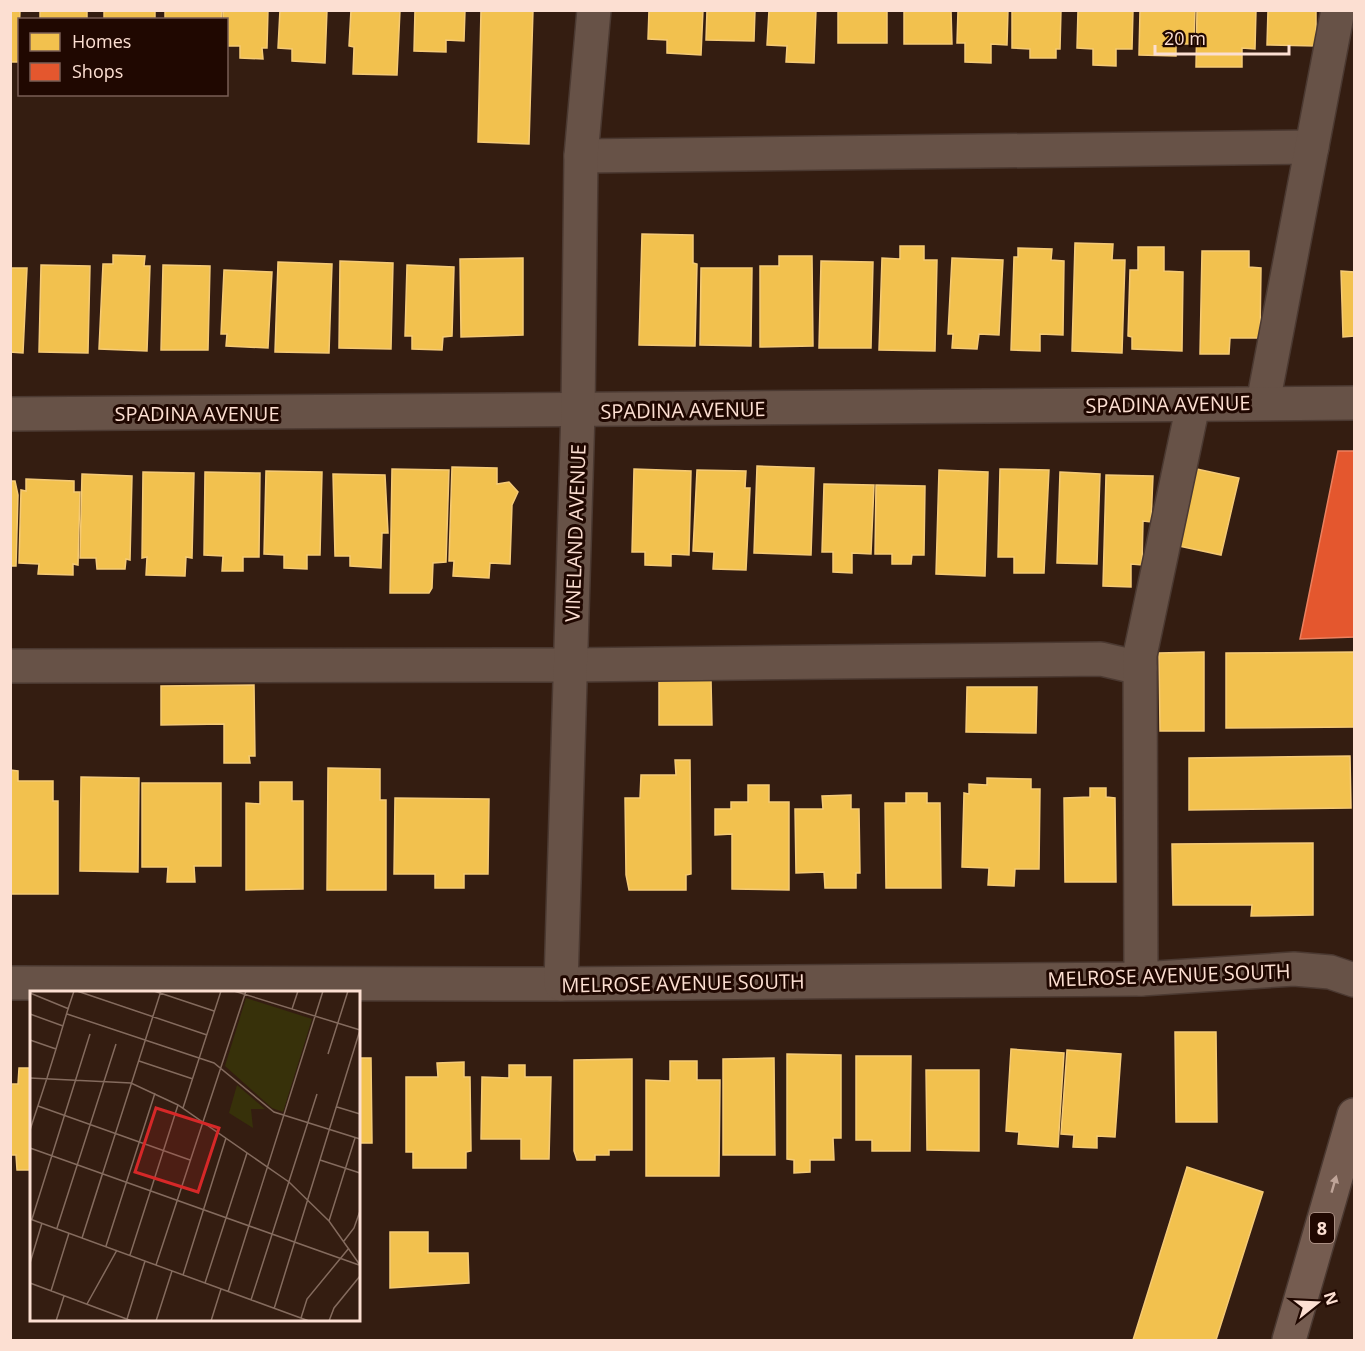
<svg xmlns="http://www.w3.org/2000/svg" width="1365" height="1351" viewBox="0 0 1365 1351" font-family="'Open Sans',sans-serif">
  <rect width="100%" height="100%" fill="#341d11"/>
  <g fill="#f2c14e" stroke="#f5ca76" stroke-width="1.5">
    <polygon points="10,10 20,10 18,62 10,62"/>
    <rect x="40" y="10" width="47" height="10"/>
    <rect x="104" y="10" width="51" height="10"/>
    <polygon points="165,10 222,10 221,20 165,20"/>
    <polygon points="223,10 268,10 267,48 262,48 263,59 240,58 240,46 226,46 226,20 223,20"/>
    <polygon points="280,10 327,10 325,63 292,61 292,49 278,48"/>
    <polygon points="351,10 400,10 397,75 353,74 354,47 349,46"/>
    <polygon points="415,10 465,10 464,41 446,40 446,52 414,51"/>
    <polygon points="481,10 533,10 529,144 478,142"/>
    <polygon points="649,10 703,10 701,55 667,53 667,40 648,39"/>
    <polygon points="707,10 755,10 754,41 706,40"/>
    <polygon points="769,10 816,10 814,63 786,62 787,46 767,45"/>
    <rect x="838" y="10" width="49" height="33"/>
    <polygon points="904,10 951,10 952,44 904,44"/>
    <polygon points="958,10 1008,10 1007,45 991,44 991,63 965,62 965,43 957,43"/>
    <polygon points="1012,10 1061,10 1060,49 1056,49 1056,58 1030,58 1030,49 1012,48"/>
    <polygon points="1078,10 1133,10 1132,49 1116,49 1116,66 1093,65 1093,49 1077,48"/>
    <polygon points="1140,10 1195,10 1194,44 1176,44 1176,56 1139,55"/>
    <polygon points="1197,10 1256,10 1255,49 1242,48 1242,67 1196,67"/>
    <polygon points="1268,10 1316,10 1316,46 1267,45"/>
    <polygon points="642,234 693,235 693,263 697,264 695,346 639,345"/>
    <polygon points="1075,243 1113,244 1112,260 1125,260 1122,353 1072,351"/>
    <polygon points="900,246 924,246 924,260 937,260 935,351 879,350 882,258 900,259"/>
    <polygon points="1138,247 1164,247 1164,271 1183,272 1182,351 1132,349 1132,337 1128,336 1130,270 1138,270"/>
    <polygon points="1018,248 1052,249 1051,260 1064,261 1063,335 1040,334 1040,351 1011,350 1014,257 1018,257"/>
    <polygon points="1202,251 1249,251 1249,267 1261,268 1260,338 1230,338 1229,354 1200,354"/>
    <polygon points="113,255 145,256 144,266 150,266 147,351 99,349 103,264 113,264"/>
    <polygon points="779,256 812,256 813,346 760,347 760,266 779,266"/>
    <polygon points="523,258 523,335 461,337 460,259"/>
    <polygon points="952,258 1003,260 999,335 979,334 977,349 952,348 953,334 948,334"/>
    <polygon points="340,261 393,263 391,349 339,348"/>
    <polygon points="821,261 873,262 871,348 819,348"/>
    <polygon points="278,262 332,264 329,353 275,352"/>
    <polygon points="41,265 90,266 88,353 39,352"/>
    <polygon points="163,265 210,266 208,350 161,350"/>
    <polygon points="407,265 454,267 452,336 443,337 442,350 412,349 412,336 405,336"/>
    <polygon points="10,268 27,268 23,353 10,352"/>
    <polygon points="701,268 752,268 751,346 700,345"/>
    <polygon points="224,270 272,272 268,348 226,346 227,334 221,334"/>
    <polygon points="1341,271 1354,272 1354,336 1343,337"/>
    <polygon points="757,466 814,468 811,555 754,553"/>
    <polygon points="452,467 497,468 497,484 509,482 518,492 512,505 510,564 490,563 489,578 453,576 454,561 449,561"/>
    <polygon points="1192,468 1239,478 1221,555 1174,545"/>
    <polygon points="392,469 449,470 446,562 433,563 432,588 429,593 390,593"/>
    <polygon points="634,469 691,471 689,555 671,554 671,566 645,565 645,552 632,552"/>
    <polygon points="1000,469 1049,470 1044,573 1014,573 1014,557 998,557"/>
    <polygon points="697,470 746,471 745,488 750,488 746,570 713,569 714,552 693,551"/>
    <polygon points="939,470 988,472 985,576 936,574"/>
    <polygon points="266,471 322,472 320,555 307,555 307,569 284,568 284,555 264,554"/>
    <polygon points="143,472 194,473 192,558 186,557 185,576 146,575 147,557 142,558"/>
    <polygon points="205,472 260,473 259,557 243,557 243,571 222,571 223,556 204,555"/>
    <polygon points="1060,472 1100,474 1097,564 1057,563"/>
    <polygon points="82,474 132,476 130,560 126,559 125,569 97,569 96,558 80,558"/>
    <polygon points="333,474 385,475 388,533 382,533 381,568 350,566 350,556 335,556"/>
    <polygon points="1106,475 1153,476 1151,522 1143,521 1142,565 1131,564 1131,587 1103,586"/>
    <polygon points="26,479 74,481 74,492 80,492 78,565 73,564 73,575 38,574 39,564 19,563 21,490 26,491"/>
    <polygon points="10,481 15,481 18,495 16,566 10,566"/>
    <polygon points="824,484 874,485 871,554 852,553 852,573 833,572 833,552 822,552"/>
    <polygon points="876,485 925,486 924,555 912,555 911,564 892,564 892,554 875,554"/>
    <polygon points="1204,652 1204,731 1160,731 1159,653"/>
    <polygon points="1354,652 1354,727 1226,728 1226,653"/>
    <polygon points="711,680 712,725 659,725 659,681"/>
    <polygon points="254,685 255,756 249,756 250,763 224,763 224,724 161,725 161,686"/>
    <polygon points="967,687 1037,687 1036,733 966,732"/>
    <polygon points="1350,756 1351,808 1189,810 1189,758"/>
    <polygon points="675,760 690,760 691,874 686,875 686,890 629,890 626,875 625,798 640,798 641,775 676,775"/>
    <polygon points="328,768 380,769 380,800 386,800 386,890 327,890"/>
    <polygon points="10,770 18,771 18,781 53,781 53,801 58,801 58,894 10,894"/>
    <polygon points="81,777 139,778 138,872 80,871"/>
    <polygon points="987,778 1031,779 1031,789 1040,789 1039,869 1015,869 1014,886 988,885 989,868 962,867 964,793 969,794 969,784 987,785"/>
    <polygon points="260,782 292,782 292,801 303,801 303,889 246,890 246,803 260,804"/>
    <polygon points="142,783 221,783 221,866 194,866 195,882 167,882 168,867 142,867"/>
    <polygon points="748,785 769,785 769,802 789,802 789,890 732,889 732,834 715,835 715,809 731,809 731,802 748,802"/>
    <polygon points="1090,788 1106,788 1106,797 1115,798 1116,882 1065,882 1064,798 1090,797"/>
    <polygon points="906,793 927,793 927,803 940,803 941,888 886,888 885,803 906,803"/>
    <polygon points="851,795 851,809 859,809 860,873 856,873 856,888 825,888 824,872 796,873 795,809 823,809 822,796"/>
    <polygon points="395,798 489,799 488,874 464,874 464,888 435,888 435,874 394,874"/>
    <polygon points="1313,843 1313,915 1251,916 1252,905 1173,905 1172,844"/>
    <polygon points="1175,1032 1216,1032 1217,1122 1176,1122"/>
    <polygon points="1011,1049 1064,1053 1058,1147 1018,1144 1019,1132 1006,1131"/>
    <polygon points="1067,1050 1121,1054 1115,1137 1097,1136 1097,1148 1073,1147 1074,1135 1061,1134"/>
    <polygon points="787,1054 841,1055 841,1138 833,1138 834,1160 810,1160 810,1172 794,1173 794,1160 787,1159"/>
    <polygon points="856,1056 911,1056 910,1151 872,1151 872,1140 856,1140"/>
    <polygon points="358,1058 371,1058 372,1143 358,1143"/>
    <polygon points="774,1058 775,1155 723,1155 723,1059"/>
    <polygon points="632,1059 632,1150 609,1150 609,1155 595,1155 595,1160 577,1160 574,1151 574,1060"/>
    <polygon points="670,1061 697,1061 697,1080 720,1080 719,1176 646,1176 646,1080 670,1081"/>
    <polygon points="464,1062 464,1077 470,1077 471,1151 466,1152 466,1168 413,1168 413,1152 406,1152 406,1077 438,1077 437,1063"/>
    <polygon points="509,1065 525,1065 525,1077 551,1077 549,1159 521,1159 521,1139 481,1139 482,1077 509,1078"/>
    <polygon points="19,1068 32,1068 32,1170 17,1170 16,1155 10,1155 10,1084 18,1084"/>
    <polygon points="926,1070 979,1070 979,1151 927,1150"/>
    <polygon points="1187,1167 1263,1192 1216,1340 1133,1340"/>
    <polygon points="390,1232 428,1232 428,1253 468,1253 469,1283 390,1288"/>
  </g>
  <polygon fill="#e4572e" stroke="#eb805f" stroke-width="1.5" points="1338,451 1354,451 1354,637 1300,639"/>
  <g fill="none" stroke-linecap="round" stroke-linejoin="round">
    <g stroke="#4b3931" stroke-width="36">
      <g id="minor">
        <polyline points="581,156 1312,147"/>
        <polyline points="1263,403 1338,10"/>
        <polyline points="10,414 1354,403"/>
        <polyline points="10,666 571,665 1101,659 1140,668"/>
        <polyline points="1141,979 1140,655 1193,405"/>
        <polyline points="10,983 561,984 1141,979 1294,969 1330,972 1354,980"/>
        <polyline points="561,984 578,411 581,156 594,10"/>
      </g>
    </g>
    <g stroke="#4b3931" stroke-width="36">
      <polyline id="major" points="1289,1340 1354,1115"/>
    </g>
    <use href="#minor" stroke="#675247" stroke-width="33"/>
    <use href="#major" stroke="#755c50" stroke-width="33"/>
  </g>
  <defs><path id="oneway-solid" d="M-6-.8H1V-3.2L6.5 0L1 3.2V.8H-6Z" transform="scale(1.5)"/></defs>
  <use fill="#bfa498" href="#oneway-solid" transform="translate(1334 1184) rotate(-74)"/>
  <g text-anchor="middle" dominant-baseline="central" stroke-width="6" stroke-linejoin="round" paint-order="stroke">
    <rect fill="#200801" stroke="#ba9e93" stroke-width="1.5" x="1310" y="1213" width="24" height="30" rx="4.5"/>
    <g font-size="18" font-weight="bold" fill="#fcdfd2">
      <text x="1322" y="1228">8</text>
    </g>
    <g font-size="20" fill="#fcdfd2" stroke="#200801">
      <text transform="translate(1168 404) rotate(-1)">SPADINA AVENUE</text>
      <text transform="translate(683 410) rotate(-1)">SPADINA AVENUE</text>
      <text x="197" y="413">SPADINA AVENUE</text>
      <text transform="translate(575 533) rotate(-88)">VINELAND AVENUE</text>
      <text transform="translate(1169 975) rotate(-2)">MELROSE AVENUE SOUTH</text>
      <text transform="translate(683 983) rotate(-1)">MELROSE AVENUE SOUTH</text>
    </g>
  </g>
  <g transform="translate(30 991)">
    <rect width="330" height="330" fill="#341d11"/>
    <path d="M216 7 282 28 253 121 242 117 195 75ZM207 94 235 118H221L223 137 199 122Z" fill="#37310a"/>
    <path fill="none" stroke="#846b5e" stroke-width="1.5" d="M47 0 177 44M124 0 184 20M204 0 330 39M0 2 39 18M38 18 44 0M262 18 268 0M0 23 33 35M37 23 184 72 244 121 330 148M0 49 26 58 38 18M298 63 318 0M109 70 163 88M0 87 101 92 148 114 259 191 299 230 330 274M17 87 26 58M8 115 160 169M307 116 330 123M153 117 191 0M0 139 17 87M0 157 329 274M290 169 330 182M0 228 279 330M2 228 60 43M299 230 325 147M27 237 86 53M52 247 131 0M52 247 72 184M314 250 324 237 330 220M76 255 125 102M100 264 148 114M0 272 12 232M126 274 216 0M153 284 196 147M0 292 102 330M175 292 217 162M21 300 39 242M198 301 293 0M221 309 287 103M57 313 87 259M244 318 330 39M271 327 277 308 319 257M97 328 115 270M26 330 34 305M126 330 142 280M181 330 191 298M299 330 304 317 330 285"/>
    <path fill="#d62828" fill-opacity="0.15" stroke="#d62828" stroke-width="3" d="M126 117 189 137 168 201 105 181Z"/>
    <rect width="330" height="330" fill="none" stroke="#fcdfd2" stroke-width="3"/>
  </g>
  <rect width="1365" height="1351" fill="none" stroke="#fcdfd2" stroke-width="24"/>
  <rect x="18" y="18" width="210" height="78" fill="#200801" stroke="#785e55" stroke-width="1.5"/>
  <rect x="30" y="33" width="30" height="18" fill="#f2c14e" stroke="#785e55" stroke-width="1.5"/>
  <text x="72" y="48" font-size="18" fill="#fcdfd2">Homes</text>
  <rect x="30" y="63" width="30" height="18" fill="#e4572e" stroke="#785e55" stroke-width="1.5"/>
  <text x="72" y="78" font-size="18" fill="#fcdfd2">Shops</text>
  <g transform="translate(1317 1303) rotate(72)" stroke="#200801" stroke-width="4.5" paint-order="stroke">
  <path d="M0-4.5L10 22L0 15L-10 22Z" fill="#fcdfd2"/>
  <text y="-9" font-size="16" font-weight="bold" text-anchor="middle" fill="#fcdfd2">N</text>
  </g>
  <path d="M1155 45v9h134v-9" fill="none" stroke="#fcdfd2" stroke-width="3"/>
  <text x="1164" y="45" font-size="18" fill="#fcdfd2" stroke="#200801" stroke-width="4.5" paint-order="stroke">20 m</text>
</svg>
